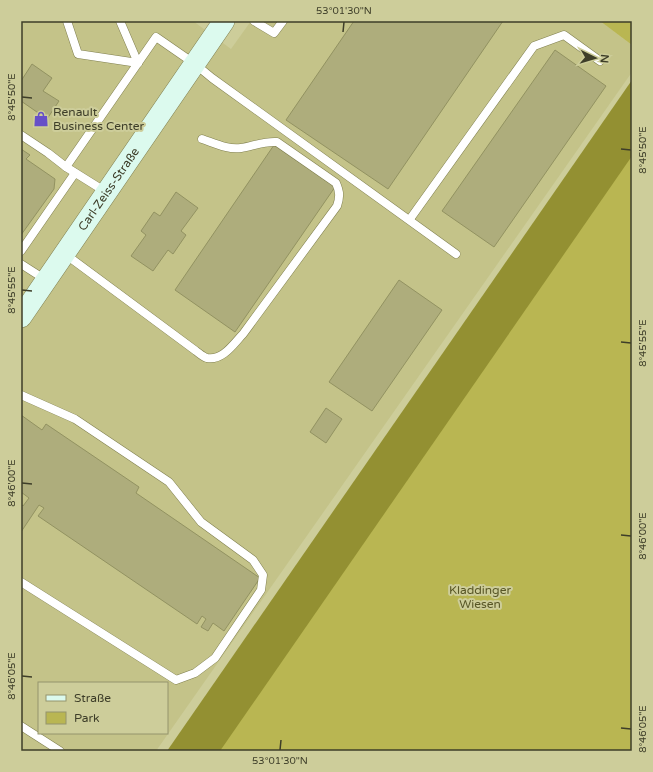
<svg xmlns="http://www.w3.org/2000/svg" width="653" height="772" viewBox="0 0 653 772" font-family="'Varela Round',sans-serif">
  <rect width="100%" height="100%" fill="#cdcd9a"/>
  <path fill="#c4c389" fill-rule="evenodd" d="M21 21H193L231 49 251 21H600L632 45V72L156 751H21ZM39 683H167V733H39Z"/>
  <g fill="#b9b652">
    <polygon points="600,21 632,21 632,45"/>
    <polygon points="632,113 632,751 188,751"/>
  </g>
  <polygon fill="#939032" points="632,80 632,156 220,751 167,751"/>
  <g fill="#aead7c" stroke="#929261">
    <polygon points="354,21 503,21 388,189 286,120"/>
    <polygon points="555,50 606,86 494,247 442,211"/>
    <polygon points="32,64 52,78 43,91 59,101 47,119 21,101 21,81"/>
    <polygon points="274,145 335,187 235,332 175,290"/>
    <polygon points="21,149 30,155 26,159 55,179 54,189 21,235"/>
    <polygon points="176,192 198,208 181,231 186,235 173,254 168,250 153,271 131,256 146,235 141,231 154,212 160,216"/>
    <polygon points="399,280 442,310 372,411 329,382"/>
    <polygon points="326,408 342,419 326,443 310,432"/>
    <polygon points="21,415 42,430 46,424 139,487 136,493 260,578 224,631 213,623 208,631 201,627 206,619 202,616 197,624 38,516 44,508 39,505 21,532 21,504 23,506 29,498 21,492"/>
  </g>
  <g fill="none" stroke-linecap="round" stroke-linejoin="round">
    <g stroke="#818050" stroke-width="9">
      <g id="lane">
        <polyline points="67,21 78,54 138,63"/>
        <polyline points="120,21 138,63"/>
        <polyline points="254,21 274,33 283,21"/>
        <polyline points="21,135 48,153 66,167"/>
        <polyline points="106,192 66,167 156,37 195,64 212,78 456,254"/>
        <polyline points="410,219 534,46 564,35 600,61"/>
        <polyline points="21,251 75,173"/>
        <path d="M65 254 196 351C199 353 203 357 207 358 223 361 234 343 243 334L337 206C340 197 340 192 336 183L277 142C264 141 253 146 241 148 228 150 214 143 202 139"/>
        <polyline points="21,264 46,280"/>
        <polyline points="21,395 75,419 169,482 201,522 253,560 263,575 261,590 215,658 195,673 176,680 21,582"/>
        <polyline points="21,726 60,751"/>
      </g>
    </g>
    <g stroke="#818050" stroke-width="22">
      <g id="secondary">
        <path id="s1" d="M21 317 224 21"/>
      </g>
    </g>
    <use href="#lane" stroke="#fff" stroke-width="8"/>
    <use href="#secondary" stroke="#dcfaee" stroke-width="21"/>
  </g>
  <path fill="none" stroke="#3e3e29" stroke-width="1.5" d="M343 32 344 22M22 97 32 98M621 149 631 150M22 290 32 291M621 342 631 343M22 483 32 484M621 535 631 536M22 676 32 677M621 728 631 729M280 750 281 740"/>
  <defs>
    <g id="shop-bare" transform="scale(1.2)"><path d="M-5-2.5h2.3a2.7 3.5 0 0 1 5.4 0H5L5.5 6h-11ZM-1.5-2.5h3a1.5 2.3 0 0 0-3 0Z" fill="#664fc8" stroke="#cdcd9a" stroke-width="2.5" paint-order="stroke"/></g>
  </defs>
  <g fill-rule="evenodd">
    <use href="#shop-bare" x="41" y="119"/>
  </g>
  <g text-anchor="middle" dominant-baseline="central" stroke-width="4" stroke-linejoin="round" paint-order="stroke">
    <g font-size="12" fill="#3e3e29" stroke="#cdcd9a" text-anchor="start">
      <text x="53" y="112">Renault<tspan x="53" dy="14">Business Center</tspan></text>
    </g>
    <g font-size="12" fill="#3e3e29" stroke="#cdcd9a">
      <text stroke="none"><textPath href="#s1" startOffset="155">Carl-Zeiss-Straße</textPath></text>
    </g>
    <g font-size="12" fill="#585626" stroke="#cdcd9a">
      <text x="480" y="590">Kladdinger<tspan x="480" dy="14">Wiesen</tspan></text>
    </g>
  </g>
  <rect width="653" height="772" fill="none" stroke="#cdcd9a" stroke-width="44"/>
  <rect x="38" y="682" width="130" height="52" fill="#cdcd9a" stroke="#94946d"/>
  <rect x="46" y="695" width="20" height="6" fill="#dcfaee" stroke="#94946d"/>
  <text x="74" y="702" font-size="12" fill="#3e3e29">Straße</text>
  <rect x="46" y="712" width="20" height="12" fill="#b9b652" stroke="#94946d"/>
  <text x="74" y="722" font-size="12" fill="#3e3e29">Park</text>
  <g transform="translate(595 58) rotate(95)" stroke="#cdcd9a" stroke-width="3" paint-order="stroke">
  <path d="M0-3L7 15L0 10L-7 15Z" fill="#3e3e29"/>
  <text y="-6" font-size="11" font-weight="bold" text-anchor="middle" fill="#3e3e29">N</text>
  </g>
  <rect x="22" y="22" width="609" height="728" fill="none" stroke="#3e3e29" stroke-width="1.5"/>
  <g font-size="10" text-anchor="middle" fill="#3e3e29">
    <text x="344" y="14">53°01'30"N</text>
    <text transform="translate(11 97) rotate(-90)" y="4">8°45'50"E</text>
    <text transform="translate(642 150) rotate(-90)" y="4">8°45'50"E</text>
    <text transform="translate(11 290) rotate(-90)" y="4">8°45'55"E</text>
    <text transform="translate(642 343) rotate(-90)" y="4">8°45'55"E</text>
    <text transform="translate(11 483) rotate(-90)" y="4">8°46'00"E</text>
    <text transform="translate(642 536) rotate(-90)" y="4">8°46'00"E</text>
    <text transform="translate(11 676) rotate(-90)" y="4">8°46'05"E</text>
    <text transform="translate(642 729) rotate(-90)" y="4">8°46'05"E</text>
    <text x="280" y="764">53°01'30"N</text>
  </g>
</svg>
